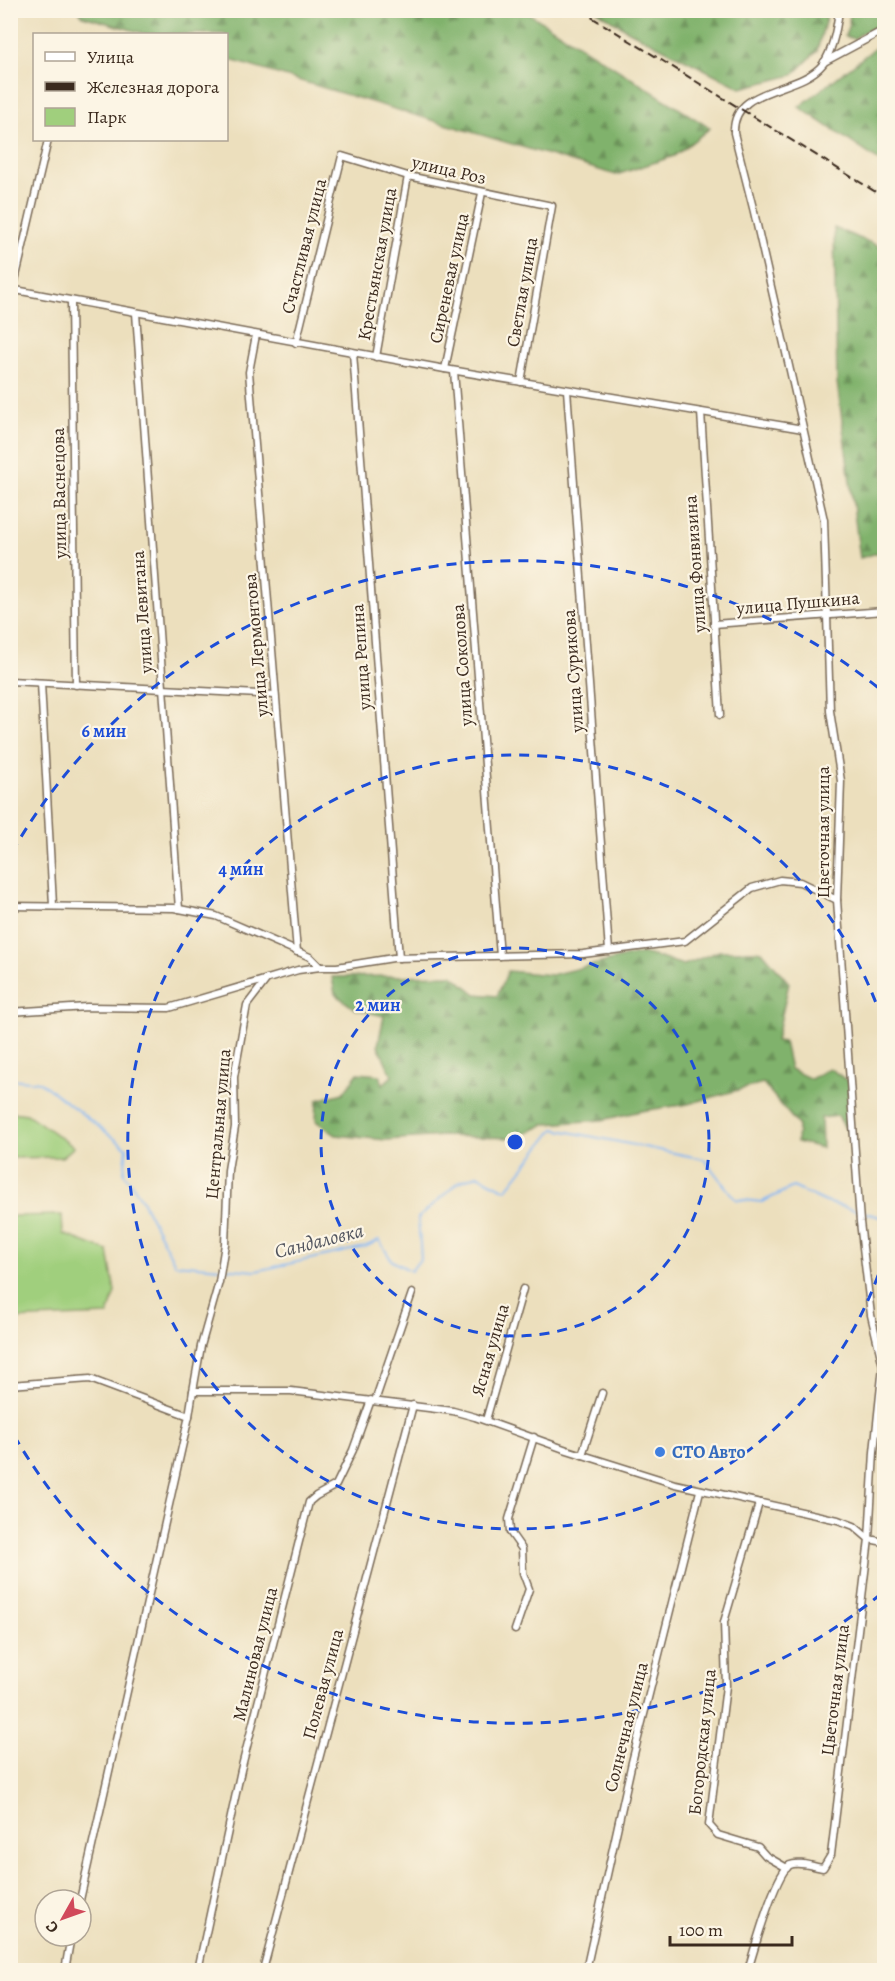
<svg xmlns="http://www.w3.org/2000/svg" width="895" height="1981" viewBox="0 0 895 1981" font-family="Alegreya,serif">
  <defs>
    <pattern id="forest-firs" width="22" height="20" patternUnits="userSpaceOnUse" patternTransform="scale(1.5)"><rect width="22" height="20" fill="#80b26c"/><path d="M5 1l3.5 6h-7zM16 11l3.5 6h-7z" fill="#6a9158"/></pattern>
  </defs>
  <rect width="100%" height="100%" fill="#fcf5e5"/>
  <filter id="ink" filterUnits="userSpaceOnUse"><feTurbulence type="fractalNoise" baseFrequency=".0167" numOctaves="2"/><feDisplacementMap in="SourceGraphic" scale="12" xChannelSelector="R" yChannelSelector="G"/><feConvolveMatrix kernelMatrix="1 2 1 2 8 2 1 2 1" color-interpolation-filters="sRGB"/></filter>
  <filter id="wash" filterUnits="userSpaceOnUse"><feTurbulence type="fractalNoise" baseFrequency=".008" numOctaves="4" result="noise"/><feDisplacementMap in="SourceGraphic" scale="24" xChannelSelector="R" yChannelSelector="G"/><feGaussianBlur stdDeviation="1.35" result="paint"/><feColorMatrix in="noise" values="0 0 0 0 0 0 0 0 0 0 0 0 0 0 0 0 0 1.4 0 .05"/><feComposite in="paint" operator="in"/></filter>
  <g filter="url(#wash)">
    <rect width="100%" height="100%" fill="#ecdfbd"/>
    <g fill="#a0cf7d" stroke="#6e7c4e" stroke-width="1.5">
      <polygon points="11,1112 27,1114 74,1147 62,1157 11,1158"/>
      <polygon points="62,1215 63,1234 108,1251 115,1292 108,1315 11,1319 11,1216"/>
    </g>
    <g fill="url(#forest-firs)" stroke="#5e6e45" stroke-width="1.5">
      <polygon points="79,11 525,11 710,128 674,156 616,175 227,59 226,34 146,34 83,16"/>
      <polygon points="597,11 828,11 817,51 793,75 741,88 629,31"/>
      <polygon points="850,11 884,11 884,24 863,32 854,39 845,36 849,24"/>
      <polygon points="879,45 884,46 884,164 799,107"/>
      <polygon points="834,228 884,248 884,551 860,558 837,382"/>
      <polygon points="719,951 762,951 789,983 776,1041 784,1042 790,1069 811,1079 829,1068 849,1082 849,1134 838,1116 821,1118 822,1148 797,1142 798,1125 763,1083 688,1104 641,1111 602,1120 546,1124 515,1138 443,1136 386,1140 336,1135 316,1121 317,1100 343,1093 358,1073 379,1075 383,1084 392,1076 378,1045 384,1016 355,1009 335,994 332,977 452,975 476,994 497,996 508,971 551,975 642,953 684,965"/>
    </g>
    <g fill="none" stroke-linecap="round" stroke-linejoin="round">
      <polyline stroke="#85b7f2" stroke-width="2" points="10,1079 40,1082 127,1148 124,1173 139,1195 175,1264 256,1271 365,1247 379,1240 392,1261 411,1271 421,1258 418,1218 459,1182 477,1175 506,1190 554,1129 704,1159 735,1199 762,1202 793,1187 826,1202 884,1218"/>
    </g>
  </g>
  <g filter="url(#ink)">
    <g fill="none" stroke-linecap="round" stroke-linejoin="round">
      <g stroke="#796956" stroke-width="9">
        <g id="street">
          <polyline points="824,62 884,30"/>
          <polyline points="10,289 445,369 803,429"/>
          <polyline points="13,289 48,140"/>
          <polyline points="71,301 76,685"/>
          <polyline points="136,313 179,909"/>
          <polyline points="256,335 249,372 297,952"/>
          <polyline points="296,343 342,156 408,176 552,206 521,382"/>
          <polyline points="353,353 399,958"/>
          <polyline points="376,357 408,176"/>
          <polyline points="445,369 482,193"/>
          <polyline points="454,371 500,956"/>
          <polyline points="567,390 609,951"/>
          <polyline points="701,412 720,715"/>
          <polyline points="714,624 884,611"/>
          <polyline points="10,681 275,695"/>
          <polyline points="41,683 53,905"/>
          <polyline points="10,906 174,908 216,916 310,957 320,967"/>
          <polyline points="10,1012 87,1007 169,1008 298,970 320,967 337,967 393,958 583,954 685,941 752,888 780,880 800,882 837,900"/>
          <polyline points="10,1385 90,1379 189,1416"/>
          <polyline points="193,1391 201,1346 219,1282 225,1244 228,1170 235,1127 234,1077 247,1005 267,979"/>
          <polyline points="375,1401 412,1293"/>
          <polyline points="486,1420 523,1289"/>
          <polyline points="582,1455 602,1393"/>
          <polyline points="759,1503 724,1622 726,1686 709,1825 718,1835 758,1847 766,1856 787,1868"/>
          <polyline points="515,1630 529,1589 523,1573 522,1549 510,1532 509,1519 534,1437"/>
          <polyline points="80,1900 189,1416 193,1391 291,1391 453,1411 475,1417 567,1450 675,1484 838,1520 854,1526 869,1539 884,1542"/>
          <polyline points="65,1970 71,1936"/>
          <polyline points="198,1970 241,1770 309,1502 316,1496 336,1485 353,1450 371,1400"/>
          <polyline points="263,1970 413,1405"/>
          <polyline points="586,1970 632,1762 700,1491"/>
          <path d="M748 1970C754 1951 775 1873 790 1865 799 1861 814 1867 823 1868L831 1855 869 1539 874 1452 883 1366 871 1315 860 1222 837 900 841 781 830 711 824 520 754 212 734 133C732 85 799 94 823 64 833 50 837 27 839 10"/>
        </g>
      </g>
      <use href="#street" stroke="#fff" stroke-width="6"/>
      <polyline stroke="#3b2a1e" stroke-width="2" stroke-dasharray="9 4.5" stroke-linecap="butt" points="580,10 884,197"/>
    </g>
  </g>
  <g fill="none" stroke="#1d4ed8" stroke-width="3" stroke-dasharray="10 8">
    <circle cx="515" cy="1142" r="194"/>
    <path d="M884 1258A387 387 0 1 1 884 1026"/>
    <path d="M881 1594A581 581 0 0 1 12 1432M12 852A581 581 0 0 1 881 690"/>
  </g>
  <circle fill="#3f7fe0" stroke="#fcf5e5" stroke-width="2" cx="660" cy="1452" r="6"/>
  <g text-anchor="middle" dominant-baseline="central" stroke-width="4.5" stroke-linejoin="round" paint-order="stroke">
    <g font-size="18" fill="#3b2a1e" stroke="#fcf5e5">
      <text transform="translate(449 170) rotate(13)">улица Роз</text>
      <text transform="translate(304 246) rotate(-76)">Счастливая улица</text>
      <text transform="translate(377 264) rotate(-80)">Крестьянская улица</text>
      <text transform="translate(449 278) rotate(-78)">Сиреневая улица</text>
      <text transform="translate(522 292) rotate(-80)">Светлая улица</text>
      <text transform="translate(59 493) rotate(-91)">улица Васнецова</text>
      <text transform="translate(695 564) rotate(-94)">улица Фонвизина</text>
      <text transform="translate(798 603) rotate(-5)">улица Пушкина</text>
      <text transform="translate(142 612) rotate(-94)">улица Левитана</text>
      <text transform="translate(256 645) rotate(-95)">улица Лермонтова</text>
      <text transform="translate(361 657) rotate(-94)">улица Репина</text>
      <text transform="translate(462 665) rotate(-94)">улица Соколова</text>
      <text transform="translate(573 671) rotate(-94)">улица Сурикова</text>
      <text transform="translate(823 832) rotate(-90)">Цветочная улица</text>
      <text transform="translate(218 1124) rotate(-85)">Центральная улица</text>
      <text transform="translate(490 1350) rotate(-74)">Ясная улица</text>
      <text transform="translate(255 1654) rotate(-76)">Малиновая улица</text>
      <text transform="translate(323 1684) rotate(-75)">Полевая улица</text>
      <text transform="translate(835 1690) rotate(-83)">Цветочная улица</text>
      <text transform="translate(626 1727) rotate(-76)">Солнечная улица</text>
      <text transform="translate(702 1742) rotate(-84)">Богородская улица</text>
    </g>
    <g font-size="18" font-weight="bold" fill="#366cbe" stroke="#fcf5e5" text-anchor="start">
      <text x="672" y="1452">СТО Авто</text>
    </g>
    <g font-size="20" font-style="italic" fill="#51545e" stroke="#fcf5e5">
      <text transform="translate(319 1241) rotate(-14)">Сандаловка</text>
    </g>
  </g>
  <circle cx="515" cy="1142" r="9" fill="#1d4ed8" stroke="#fcf5e5" stroke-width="3"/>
  <g font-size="18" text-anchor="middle" font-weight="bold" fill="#1d4ed8" stroke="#fcf5e5" stroke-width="4.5" stroke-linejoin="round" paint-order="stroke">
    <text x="104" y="737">6 мин</text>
    <text x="241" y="875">4 мин</text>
    <text x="378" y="1011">2 мин</text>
  </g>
  <rect width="895" height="1981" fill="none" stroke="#fcf5e5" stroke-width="36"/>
  <rect x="33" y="33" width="195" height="108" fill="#fcf5e5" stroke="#afa495" stroke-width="1.5"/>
  <rect x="45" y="52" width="30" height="9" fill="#ffffff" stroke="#afa495" stroke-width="1.5"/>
  <text x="87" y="63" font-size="18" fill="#3b2a1e">Улица</text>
  <rect x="45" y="82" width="30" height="9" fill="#3b2a1e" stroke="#afa495" stroke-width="1.5"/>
  <text x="87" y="93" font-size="18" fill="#3b2a1e">Железная дорога</text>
  <rect x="45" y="108" width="30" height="18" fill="#a0cf7d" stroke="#afa495" stroke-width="1.5"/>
  <text x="87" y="123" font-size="18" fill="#3b2a1e">Парк</text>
  <g transform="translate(63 1918) rotate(230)"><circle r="28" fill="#fcf5e5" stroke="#afa495" stroke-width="1.5"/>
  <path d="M0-4.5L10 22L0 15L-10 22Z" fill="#d1495b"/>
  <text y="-9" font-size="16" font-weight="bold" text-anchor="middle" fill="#3b2a1e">С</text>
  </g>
  <path d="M670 1936v9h122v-9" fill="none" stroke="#3b2a1e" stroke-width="3"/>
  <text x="679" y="1936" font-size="18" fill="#3b2a1e" stroke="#fcf5e5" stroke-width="4.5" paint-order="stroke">100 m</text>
</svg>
